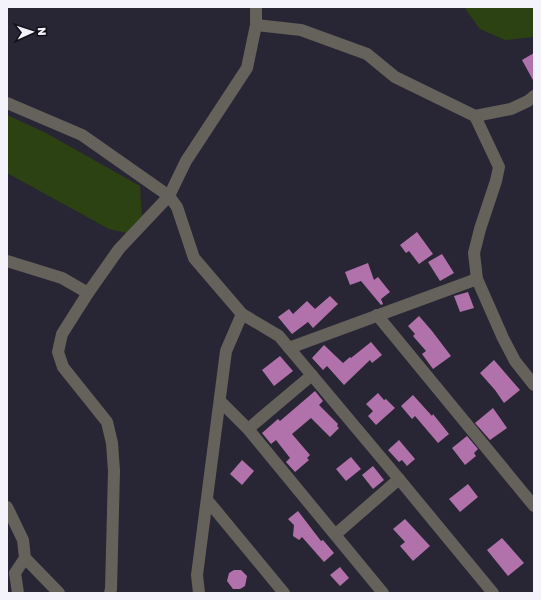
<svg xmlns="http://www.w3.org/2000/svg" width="541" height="600" viewBox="0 0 541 600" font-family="'Golos Text',sans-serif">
  <rect width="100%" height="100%" fill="#282634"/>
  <g fill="#2c4213">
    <polygon points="466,7 534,7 534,37 505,40 480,29 466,10"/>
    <polygon points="7,115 46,133 140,186 142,221 131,234 109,229 7,173"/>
  </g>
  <g fill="#b172ac">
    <polygon points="534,53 534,82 522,60"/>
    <polygon points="417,232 433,254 419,264 409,251 406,253 400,245"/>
    <polygon points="442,254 454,273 440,281 428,262"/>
    <polygon points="368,263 374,280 378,277 390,292 381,299 383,304 381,305 361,281 350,285 345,272"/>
    <polygon points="468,292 474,308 460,312 454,296"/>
    <polygon points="330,296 338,304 313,328 308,322 292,334 278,317 289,309 293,314 307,301 315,309"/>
    <polygon points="419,316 432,331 451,356 433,369 422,354 426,351 413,336 415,334 408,326"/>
    <polygon points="371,342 382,355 372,363 370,360 344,385 327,366 323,370 312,358 324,345 343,363 350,357 351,358"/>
    <polygon points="280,356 293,371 274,386 262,370"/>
    <polygon points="494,360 520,390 504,403 495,390 480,373"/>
    <polygon points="315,391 323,401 319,405 338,424 337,426 339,428 330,437 311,418 292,434 310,455 307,458 309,460 295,472 286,462 290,458 276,440 271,444 262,433 278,419 280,421"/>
    <polygon points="378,393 384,400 386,399 395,408 376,425 368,416 373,411 366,404"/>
    <polygon points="413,395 432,416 433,414 449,434 438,443 415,416 412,419 401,406"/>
    <polygon points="493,408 507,428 490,440 475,423"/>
    <polygon points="467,436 478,449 474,453 476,456 465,465 452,448"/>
    <polygon points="399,440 415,459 407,466 402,460 399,462 388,450"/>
    <polygon points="351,457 361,469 346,481 336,469"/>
    <polygon points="242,460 254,471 242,485 230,474"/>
    <polygon points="373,466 384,480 373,489 362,475"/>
    <polygon points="468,484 478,497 460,512 449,499"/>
    <polygon points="298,511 321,541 323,540 334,553 324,562 302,537 299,540 293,536 294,525 288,519"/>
    <polygon points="405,519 430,546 413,561 400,546 405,542 393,529"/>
    <polygon points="502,538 524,563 508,576 487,550"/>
    <polygon points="340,567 349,578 340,586 330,575"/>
    <polygon points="234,570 241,570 247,576 245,586 240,589 233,589 227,581 229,573"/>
  </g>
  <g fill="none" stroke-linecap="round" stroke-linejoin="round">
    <g stroke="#65615b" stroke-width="12">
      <polyline points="256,25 301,30 367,54 395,77 475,116 511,109 528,101 534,96"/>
      <polyline points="7,103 82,135 169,196 177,207 194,258 242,314 279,336 399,479 493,593"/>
      <polyline points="475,116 499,167 496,181 480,229 474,253 477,279 503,338 515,361 534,385"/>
      <polyline points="7,261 62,278 88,293"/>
      <polyline points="377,315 534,506"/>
      <polyline points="289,348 477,279"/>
      <polyline points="220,401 248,429 383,593"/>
      <polyline points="248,429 312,375"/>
      <polyline points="208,501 284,593"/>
      <polyline points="7,507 23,540 25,558 59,593"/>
      <polyline points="336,534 399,479"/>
      <polyline points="18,593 15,573 25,558"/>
      <polyline points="110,593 111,589 114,471 112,443 107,422 63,367 58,352 62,334 88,293 119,249 169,196 186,161 247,68 256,25 256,7"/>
      <polyline points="199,593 197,575 226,351 242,314"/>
    </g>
  </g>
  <rect width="541" height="600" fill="none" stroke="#f4f3fc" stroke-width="16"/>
  <g transform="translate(32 32) rotate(87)" stroke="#111016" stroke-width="3" paint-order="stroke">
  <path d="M0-3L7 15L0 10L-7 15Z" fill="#f4f3fc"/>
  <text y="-6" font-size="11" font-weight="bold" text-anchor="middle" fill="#f4f3fc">N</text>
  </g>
</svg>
